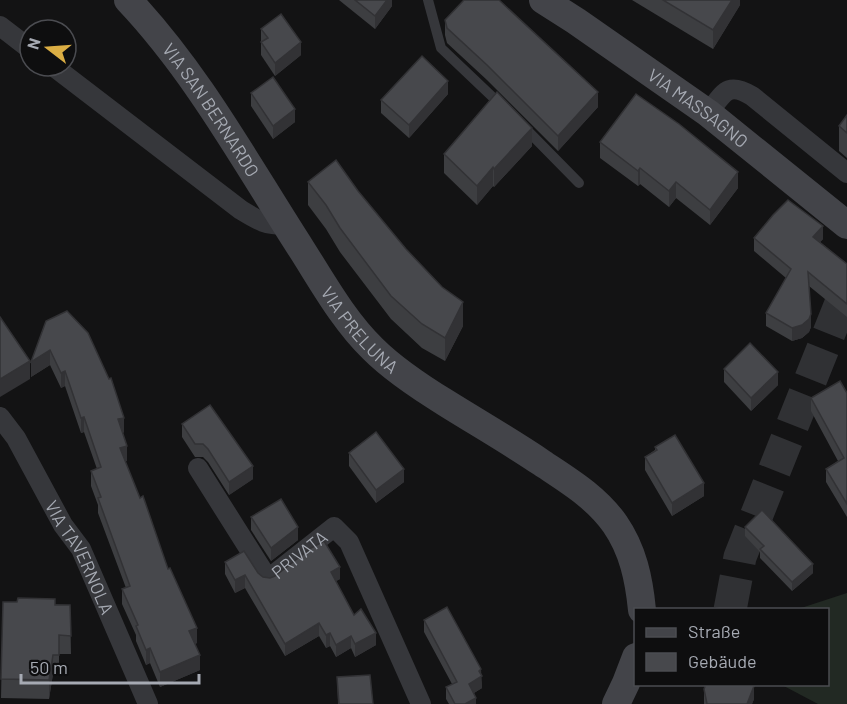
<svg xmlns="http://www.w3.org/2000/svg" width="847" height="704" viewBox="0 0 847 704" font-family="Barlow,sans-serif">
  <rect width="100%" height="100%" fill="#131314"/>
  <polygon fill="#222923" points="847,593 847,704 818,704 782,685 828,684 828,610 798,609"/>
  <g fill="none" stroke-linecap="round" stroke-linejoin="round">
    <polyline stroke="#303134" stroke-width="33" stroke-dasharray="33 16" stroke-linecap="butt" points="730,610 740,557 847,288"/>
    <g stroke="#36373b" stroke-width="10">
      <polyline points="428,0 441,48 502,106"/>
      <polyline points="522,125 579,183"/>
    </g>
    <g stroke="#36373b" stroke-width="20">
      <polyline points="0,26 30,49"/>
      <path d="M53 66 241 210C259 221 265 225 286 225"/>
      <path d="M708 113C724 93 727 81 752 96L847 173"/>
      <path id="s1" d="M0 417 16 438 63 525 81 549 148 704"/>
      <path id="s2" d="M198 468 268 579 334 527 349 542 421 704"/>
    </g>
    <g stroke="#434449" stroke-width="28">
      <path id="s3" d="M128 0C198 74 247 165 302 250 323 283 344 321 373 349 394 370 420 387 446 403 478 423 511 442 542 463 569 481 596 497 615 524 633 550 639 579 642 610"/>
      <path id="s4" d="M543 0 576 21 708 113 847 225"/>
      <polyline points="616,704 626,683 636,657"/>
    </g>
  </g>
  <g fill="#3d3e41">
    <polygon points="339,0 392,0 392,6 375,29"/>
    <polygon points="632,0 740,0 740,5 713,49"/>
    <polygon points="445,20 598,107 558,151 487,80 447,43 445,35"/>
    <polygon points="261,29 301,55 275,76 261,55"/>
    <polygon points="251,93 295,122 273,139 251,106"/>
    <polygon points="448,94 409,138 381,113 381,100"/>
    <polygon points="847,115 847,158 839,151 839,126"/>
    <polygon points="600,142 738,188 710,225 676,198 669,207 640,184 638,186 600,158"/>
    <polygon points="532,146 494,187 493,186 477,205 444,173 444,154"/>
    <polygon points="308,182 358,191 463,326 445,361 422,348 391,319 340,252 326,229 308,205"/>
    <polygon points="754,238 823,239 820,242 847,264 847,317 809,286 811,327 809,332 802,338 792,341 766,326 766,313 786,278 754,251"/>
    <polygon points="46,321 124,432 123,433 127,461 125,461 197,643 195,644 200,670 160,687 150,663 146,665 136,641 136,635 122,604 122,589 126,588 98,513 98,505 91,486 91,471 97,469 84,432 81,433 65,386 61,388 50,365 31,377"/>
    <polygon points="724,369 778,385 751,411 724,382"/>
    <polygon points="847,393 847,517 826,482 826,469 838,461 811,411 811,398"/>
    <polygon points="182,424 253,479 229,495 208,462 203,457 195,457 182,437"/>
    <polygon points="655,447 704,496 672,516 645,470 645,457 655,450"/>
    <polygon points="349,453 404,482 376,503 349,466"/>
    <polygon points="251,517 298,540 271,561 251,530"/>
    <polygon points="745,527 813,573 792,591 760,558 760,552 745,536"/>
    <polygon points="225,562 258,573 263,577 340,579 336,581 354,615 376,645 355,657 351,648 336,657 330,646 326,648 319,636 285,656 245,588 235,593 225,574"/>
    <polygon points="3,602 70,605 71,654 59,654 59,674 53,674 49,699 1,698"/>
    <polygon points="424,620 481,675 482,688 474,693 476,704 449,704 446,699 446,687 452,684 424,632"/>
    <polygon points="337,677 373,704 338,704"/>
    <polygon points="704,689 754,699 752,704 704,704"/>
  </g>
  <g fill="#323235">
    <polygon points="387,0 392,0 392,6 375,29 375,16"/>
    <polygon points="732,0 740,0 740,5 713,49 713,30"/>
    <polygon points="301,42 301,55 275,76 275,63"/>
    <polygon points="448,81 448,94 409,138 409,125"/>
    <polygon points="598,92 598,107 558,151 558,136"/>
    <polygon points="295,109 295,122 273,139 273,126"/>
    <polygon points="532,128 532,146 494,187 494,169"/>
    <polygon points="493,167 493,186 477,205 477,186"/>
    <polygon points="640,168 640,184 638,186 638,171"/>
    <polygon points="738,172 738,188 710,225 710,210"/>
    <polygon points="676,182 676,198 669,207 669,191"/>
    <polygon points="823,226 823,239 813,250 813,237"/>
    <polygon points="463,302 463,326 445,361 445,338"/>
    <polygon points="811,314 811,327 809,332 802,338 792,341 792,328"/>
    <polygon points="50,350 50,365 31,377 31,362"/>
    <polygon points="30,361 30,379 0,397 0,379"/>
    <polygon points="65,371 65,386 61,388 61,373"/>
    <polygon points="778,372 778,385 751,411 751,398"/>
    <polygon points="84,417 84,432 81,433 81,418"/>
    <polygon points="124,418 124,432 118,434 118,419"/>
    <polygon points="127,446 127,461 120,463 120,448"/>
    <polygon points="253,466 253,479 229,495 229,482"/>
    <polygon points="404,469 404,482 376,503 376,490"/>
    <polygon points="704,483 704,496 672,516 672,503"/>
    <polygon points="298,527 298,540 271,561 271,548"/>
    <polygon points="813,564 813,573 792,591 792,582"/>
    <polygon points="340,567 340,579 331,584 331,572"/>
    <polygon points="245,575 245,588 235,593 235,580"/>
    <polygon points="319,623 319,636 285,656 285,644"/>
    <polygon points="197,628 197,643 189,646 189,631"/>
    <polygon points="330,633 330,646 326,648 326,635"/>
    <polygon points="376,633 376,645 355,657 355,644"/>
    <polygon points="351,636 351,648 336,657 336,645"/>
    <polygon points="150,648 150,663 146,665 146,650"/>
    <polygon points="53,655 53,674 49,699 49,680"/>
    <polygon points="200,655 200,670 160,687 160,672"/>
    <polygon points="481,669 482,688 469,696 469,684"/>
    <polygon points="754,686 754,699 752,704 747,704"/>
    <polygon points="476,698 476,704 465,704"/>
  </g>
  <g fill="#47484c" stroke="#323235" stroke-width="1.5">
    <polygon points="355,0 387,0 375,16"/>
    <polygon points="464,0 499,0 598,92 558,136 487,65 447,28 445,20"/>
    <polygon points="663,0 732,0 713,30"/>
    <polygon points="281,14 301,42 275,63 261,42 268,38 261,29"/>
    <polygon points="422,56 448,81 409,125 381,100"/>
    <polygon points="273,77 295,109 273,126 251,93"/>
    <polygon points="497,92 532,128 494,169 493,167 477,186 444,154"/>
    <polygon points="636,94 679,124 738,172 710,210 676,182 669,191 640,168 638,171 600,142"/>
    <polygon points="847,115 847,133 839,126"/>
    <polygon points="336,160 358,191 406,249 442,287 463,302 445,338 422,324 391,296 340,228 326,205 308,182"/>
    <polygon points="788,200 823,226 813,237 847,264 847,304 808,272 811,314 809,319 802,325 792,328 766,313 791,269 754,238 773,215"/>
    <polygon points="67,311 88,333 109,379 111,378 124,418 118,419 127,446 120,448 140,498 143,496 168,569 170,568 197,628 189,631 200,655 160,672 150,648 146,650 136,626 138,625 122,589 130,586 98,498 101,497 91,471 101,467 84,417 81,418 65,371 61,373 50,350 31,362 46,321"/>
    <polygon points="0,317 30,361 0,379"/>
    <polygon points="750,343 778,372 751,398 724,369"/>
    <polygon points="840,381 847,393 847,504 826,469 844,458 811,398"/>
    <polygon points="210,405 253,466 229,482 208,449 203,444 195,444 182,424"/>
    <polygon points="376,432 404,469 376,490 349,453"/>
    <polygon points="675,435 704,483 672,503 645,457 657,450 655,447"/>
    <polygon points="281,499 298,527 271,548 251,517"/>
    <polygon points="762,510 813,564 792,582 760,549 764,546 745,527"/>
    <polygon points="324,541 340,567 331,572 354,615 361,609 376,633 355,644 351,636 336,645 330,633 326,635 319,623 285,644 245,575 235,580 225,562 244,551 258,573 263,577 270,578 275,576 311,548"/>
    <polygon points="18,598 55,599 55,605 70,605 71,636 59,635 59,655 53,655 49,680 1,679 3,602 17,602"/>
    <polygon points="447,607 481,669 479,671 482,676 469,684 476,698 465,704 455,704 446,687 457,682 424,620"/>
    <polygon points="370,675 373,704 339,704 337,677"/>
    <polygon points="706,684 750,684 754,686 747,704 707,704 704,689"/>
  </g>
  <g text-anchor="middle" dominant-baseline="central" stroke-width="5" stroke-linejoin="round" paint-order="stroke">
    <g font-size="18" fill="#a6aab3" stroke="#0e0e0f">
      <text stroke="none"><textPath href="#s4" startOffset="189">VIA MASSAGNO</textPath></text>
      <text stroke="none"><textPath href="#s3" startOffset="138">VIA SAN BERNARDO</textPath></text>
      <text stroke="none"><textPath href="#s3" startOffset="404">VIA PRELUNA</textPath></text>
      <text stroke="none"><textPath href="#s2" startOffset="171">PRIVATA</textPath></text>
      <text stroke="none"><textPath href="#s1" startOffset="162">VIA TAVERNOLA</textPath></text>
    </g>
  </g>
  <rect x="634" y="608" width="195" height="78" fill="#0e0e0f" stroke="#4b4c51" stroke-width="1.5"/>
  <rect x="646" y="628" width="30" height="9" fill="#434449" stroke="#4b4c51" stroke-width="1.5"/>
  <text x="688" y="638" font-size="18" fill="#a6aab3">Straße</text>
  <rect x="646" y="653" width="30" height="18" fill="#47484c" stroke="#4b4c51" stroke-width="1.5"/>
  <text x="688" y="668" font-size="18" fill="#a6aab3">Gebäude</text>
  <g transform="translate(48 48) rotate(287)"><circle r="28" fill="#0e0e0f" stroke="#4b4c51" stroke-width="1.5"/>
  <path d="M0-4.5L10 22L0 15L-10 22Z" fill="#dbae44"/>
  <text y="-9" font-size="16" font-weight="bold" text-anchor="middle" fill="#a6aab3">N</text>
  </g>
  <path d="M21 674v9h178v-9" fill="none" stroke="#a6aab3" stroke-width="3"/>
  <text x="30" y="674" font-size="18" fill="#a6aab3" stroke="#0e0e0f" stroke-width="4.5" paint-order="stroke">50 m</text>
</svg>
